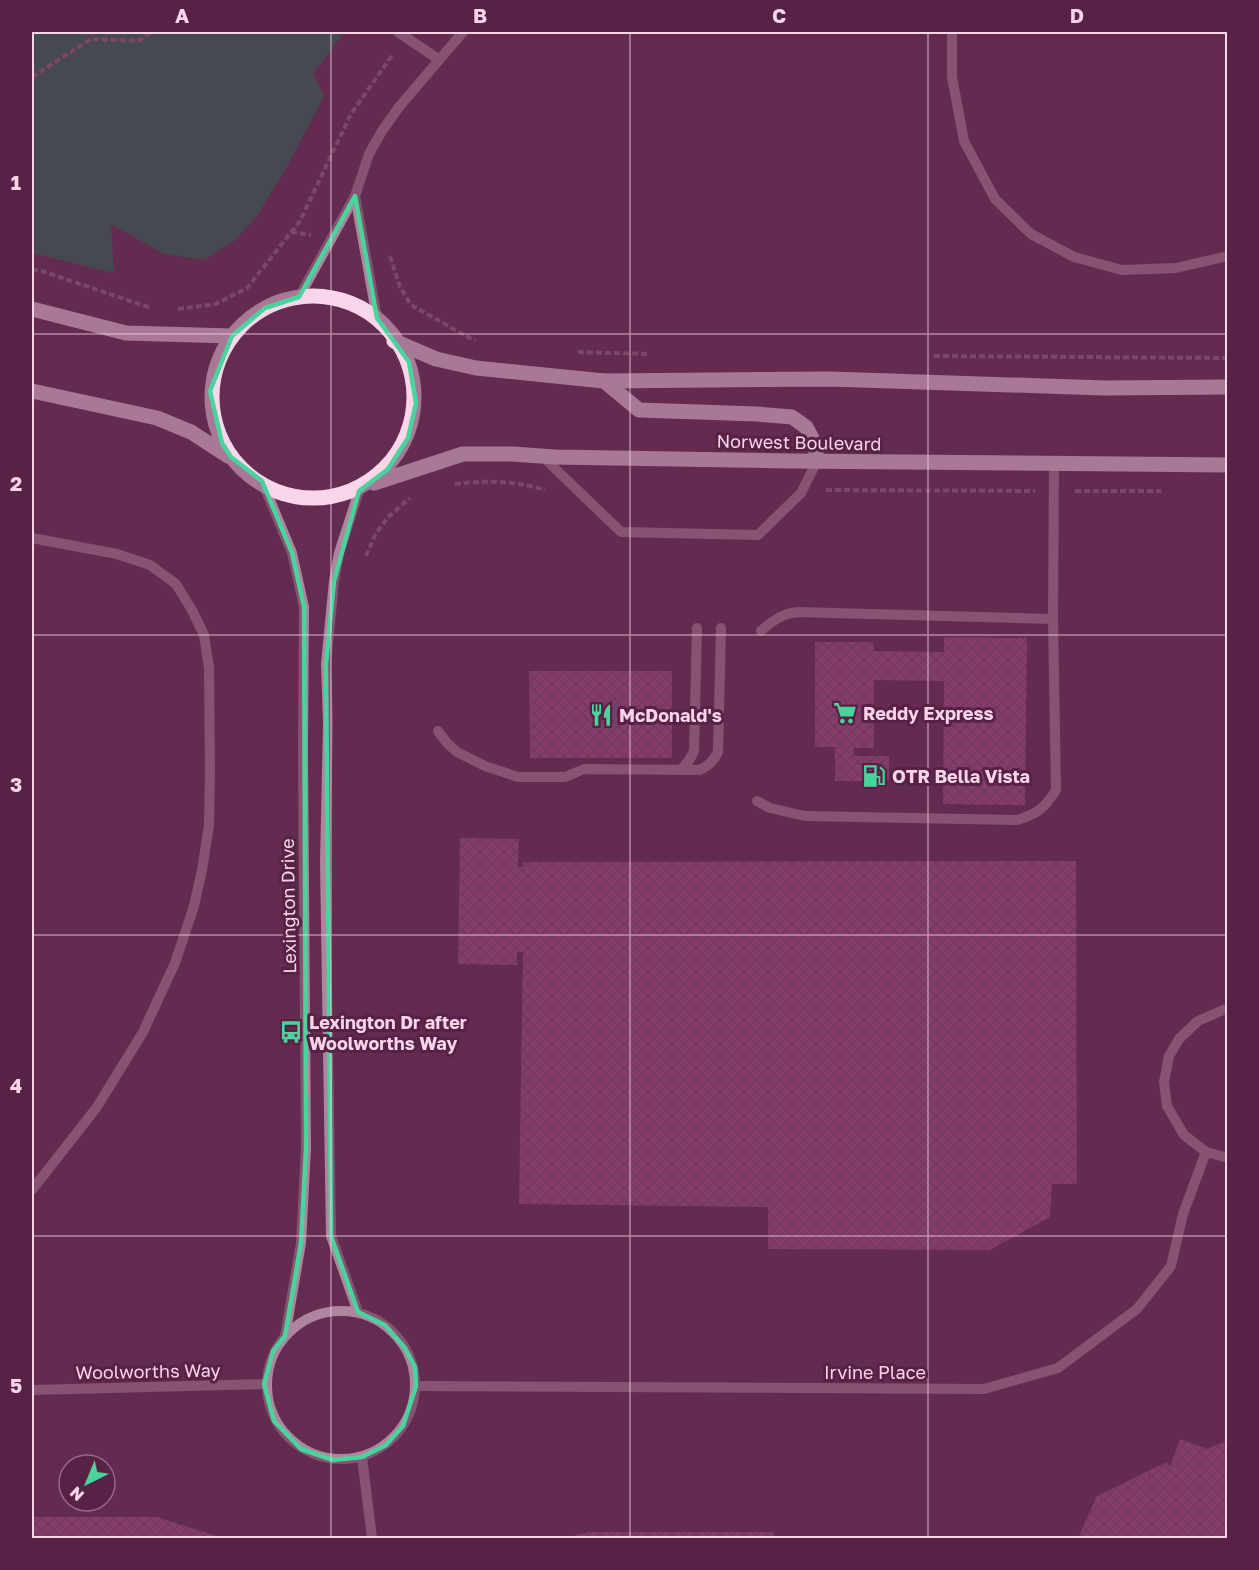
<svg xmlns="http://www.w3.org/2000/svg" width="1259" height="1570" viewBox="0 0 1259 1570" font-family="'Golos Text',sans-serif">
  <defs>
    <pattern id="building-cross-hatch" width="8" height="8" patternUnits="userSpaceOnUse" patternTransform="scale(1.5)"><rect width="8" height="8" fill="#ac508c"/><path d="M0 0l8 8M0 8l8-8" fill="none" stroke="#80496c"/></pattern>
  </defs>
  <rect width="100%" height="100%" fill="#642c50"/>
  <polygon fill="#227051" points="32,32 344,32 313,74 324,96 285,170 256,217 234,241 204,260 164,254 111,224 114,273 32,253"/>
  <g fill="url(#building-cross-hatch)">
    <polygon points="944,637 1027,638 1025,805 943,804 944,681 874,680 874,748 853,748 854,756 889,756 889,781 835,781 835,747 815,747 815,642 873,642 874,651 944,652"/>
    <polygon points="529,671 672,671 672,758 530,758"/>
    <polygon points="460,838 519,839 518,867 524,867 523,862 1076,861 1077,1184 1052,1184 1050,1217 990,1250 768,1249 768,1207 519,1204 523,952 517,952 517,965 458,964"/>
    <polygon points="1180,1439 1207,1449 1228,1440 1228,1538 1078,1538 1097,1496 1167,1462 1170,1467"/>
    <polygon points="32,1517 157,1517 216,1536 220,1538 32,1538"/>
    <polygon points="591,1532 773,1532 775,1538 568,1538 579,1534"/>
  </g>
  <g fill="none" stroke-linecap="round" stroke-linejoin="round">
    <g stroke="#986785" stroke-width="4" stroke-dasharray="6 3" stroke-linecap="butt">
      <polyline points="32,77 91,39 138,41 151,32"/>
      <polyline points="291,232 311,235"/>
      <polyline points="390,256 400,287 411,305 475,341"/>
      <polyline points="32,270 42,271 151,308"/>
      <polyline points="178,309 216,304 247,288 300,221 351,114 393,54"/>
      <polyline points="578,352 648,354"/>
      <polyline points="934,356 1228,358"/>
      <path d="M455 484C484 480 517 481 545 490"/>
      <polyline points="826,490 1035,491"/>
      <polyline points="1075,491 1161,491"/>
      <polyline points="366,556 375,535 387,518 410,498"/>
    </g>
    <g stroke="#af849e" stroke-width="10">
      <polyline points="398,32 438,59"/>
      <polyline points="952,32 952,77 964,141 995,199 1031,234 1074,257 1122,270 1176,268 1228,256"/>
      <polyline points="355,196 377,318"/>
      <polyline points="299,297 355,196 369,154 382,131 399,107 463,32"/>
      <polyline points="542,456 621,532 758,535 801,493 817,461"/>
      <polyline points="262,481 292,553 304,607 303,750 306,1148 301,1243 285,1336"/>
      <polyline points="32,538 117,554 150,565 176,584 192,610 204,635 209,668 210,771 209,825 202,870 194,906 175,963 143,1032 97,1107 32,1190"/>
      <path d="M761 631C772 621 782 614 797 612L1053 619"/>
      <path d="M438 731 447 743 457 752 485 766 518 777H565L584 769 699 770C709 766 713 761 718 752L721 628"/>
      <polyline points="681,770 690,759 694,751 697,628"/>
      <path d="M757 801 770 808 805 816 1017 820C1037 814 1045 808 1056 790L1053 619 1054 464"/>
      <polyline points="1228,1010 1223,1010 1198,1021 1179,1039 1169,1056 1164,1082 1167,1106 1184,1135 1206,1152 1228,1158"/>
      <circle cx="341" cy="1385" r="74"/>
      <polyline points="358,1312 331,1236 325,863 328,723 326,664 334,581 339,553 359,491"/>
      <polyline points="416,1386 984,1389 1058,1368 1137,1309 1171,1266 1183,1214 1206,1152"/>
      <polyline points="32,1390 264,1384"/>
      <polyline points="362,1457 372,1538"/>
    </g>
    <g stroke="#fad6eb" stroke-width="15">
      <circle cx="313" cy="397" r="101"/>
      <polyline points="32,309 126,333 232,336"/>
      <polyline points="394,341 436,359 476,368 604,381 831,379 1104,388 1228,387"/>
      <polyline points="604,381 639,410 757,414 792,417 806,427 815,444 817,461"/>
      <polyline points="32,391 157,418 191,432 228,456"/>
      <polyline points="374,483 463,454 512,454 555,457 790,461 1228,465"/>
    </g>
  </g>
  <path d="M0 0H1259V1570H0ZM355 196 377 318 409 362 416 403 408 438 388 469 359 491 334 581 326 664 331 1236 358 1312 385 1325 405 1348 415 1367 416 1386 403 1426 386 1445 362 1457 333 1460 301 1449 274 1421 264 1384 273 1351 285 1336 301 1243 306 1148 304 607 292 553 262 481 231 457 222 443 210 391 232 336 265 308 299 297Z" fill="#642c50" fill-opacity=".55" fill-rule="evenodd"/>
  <path fill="none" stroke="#49d49c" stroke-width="4.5" stroke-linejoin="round" d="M355 196 377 318 409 362 416 403 408 438 388 469 359 491 334 581 326 664 331 1236 358 1312 385 1325 405 1348 415 1367 416 1386 403 1426 386 1445 362 1457 333 1460 301 1449 274 1421 264 1384 273 1351 285 1336 301 1243 306 1148 304 607 292 553 262 481 231 457 222 443 210 391 232 336 265 308 299 297Z"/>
  <path fill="none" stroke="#f8d4e8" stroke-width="1.5" stroke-opacity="0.55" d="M331 32V1538M630 32V1538M928 32V1538M32 334H1228M32 635H1228M32 935H1228M32 1236H1228"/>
  <defs>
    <g id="supermarket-bare" transform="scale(1.8)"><path d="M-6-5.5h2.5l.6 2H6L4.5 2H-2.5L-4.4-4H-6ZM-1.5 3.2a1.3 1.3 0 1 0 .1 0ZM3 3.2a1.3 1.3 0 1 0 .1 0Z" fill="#49d49c" stroke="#582146" stroke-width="2.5" paint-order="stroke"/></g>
    <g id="restaurant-bare" transform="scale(1.8)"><path d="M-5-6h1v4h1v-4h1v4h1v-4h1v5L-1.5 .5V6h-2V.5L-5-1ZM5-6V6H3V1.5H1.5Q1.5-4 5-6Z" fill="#49d49c" stroke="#582146" stroke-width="2.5" paint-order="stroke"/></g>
    <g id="fuel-bare" transform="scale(1.8)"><path d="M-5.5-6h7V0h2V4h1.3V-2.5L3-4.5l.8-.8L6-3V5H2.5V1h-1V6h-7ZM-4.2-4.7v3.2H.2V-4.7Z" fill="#49d49c" stroke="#582146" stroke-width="2.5" paint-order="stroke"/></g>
    <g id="bus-bare" transform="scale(1.8)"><path d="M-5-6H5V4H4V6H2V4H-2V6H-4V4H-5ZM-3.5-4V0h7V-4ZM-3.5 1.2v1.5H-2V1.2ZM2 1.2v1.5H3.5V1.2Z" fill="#49d49c" stroke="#582146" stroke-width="2.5" paint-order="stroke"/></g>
  </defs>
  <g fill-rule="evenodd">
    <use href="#supermarket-bare" x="845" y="713"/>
    <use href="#restaurant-bare" x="601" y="715"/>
    <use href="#fuel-bare" x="874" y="776"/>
    <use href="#bus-bare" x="291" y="1032"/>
  </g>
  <g text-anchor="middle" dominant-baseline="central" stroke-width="6" stroke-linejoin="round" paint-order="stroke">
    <g font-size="18" fill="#f8d4e8" stroke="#582146">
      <text transform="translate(799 442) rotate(1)">Norwest Boulevard</text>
      <text transform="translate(288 906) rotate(-91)">Lexington Drive</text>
      <text transform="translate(148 1371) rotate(-1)">Woolworths Way</text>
      <text x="875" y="1372">Irvine Place</text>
    </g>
    <g font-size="18" font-weight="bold" fill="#f8d4e8" stroke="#582146" text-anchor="start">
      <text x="863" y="713">Reddy Express</text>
      <text x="619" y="715">McDonald's</text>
      <text x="892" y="776">OTR Bella Vista</text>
      <text x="309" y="1022">Lexington Dr after<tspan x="309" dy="21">Woolworths Way</tspan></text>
    </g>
  </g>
  <rect width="1259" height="1570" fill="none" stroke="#582146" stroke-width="66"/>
  <g transform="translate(87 1483) rotate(223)"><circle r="28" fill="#582146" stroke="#986987" stroke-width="1.5"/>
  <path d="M0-4.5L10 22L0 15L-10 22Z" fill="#49d49c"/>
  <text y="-9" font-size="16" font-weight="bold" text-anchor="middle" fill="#f8d4e8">N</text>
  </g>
  <rect x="33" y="33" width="1193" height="1504" fill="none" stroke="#f8d4e8" stroke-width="2"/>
  <g font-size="20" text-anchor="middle" font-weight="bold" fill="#f8d4e8">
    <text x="182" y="23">A</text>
    <text x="480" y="23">B</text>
    <text x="779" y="23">C</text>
    <text x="1077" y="23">D</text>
    <text x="16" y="190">1</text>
    <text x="16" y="491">2</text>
    <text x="16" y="792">3</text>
    <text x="16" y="1093">4</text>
    <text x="16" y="1393">5</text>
  </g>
</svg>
